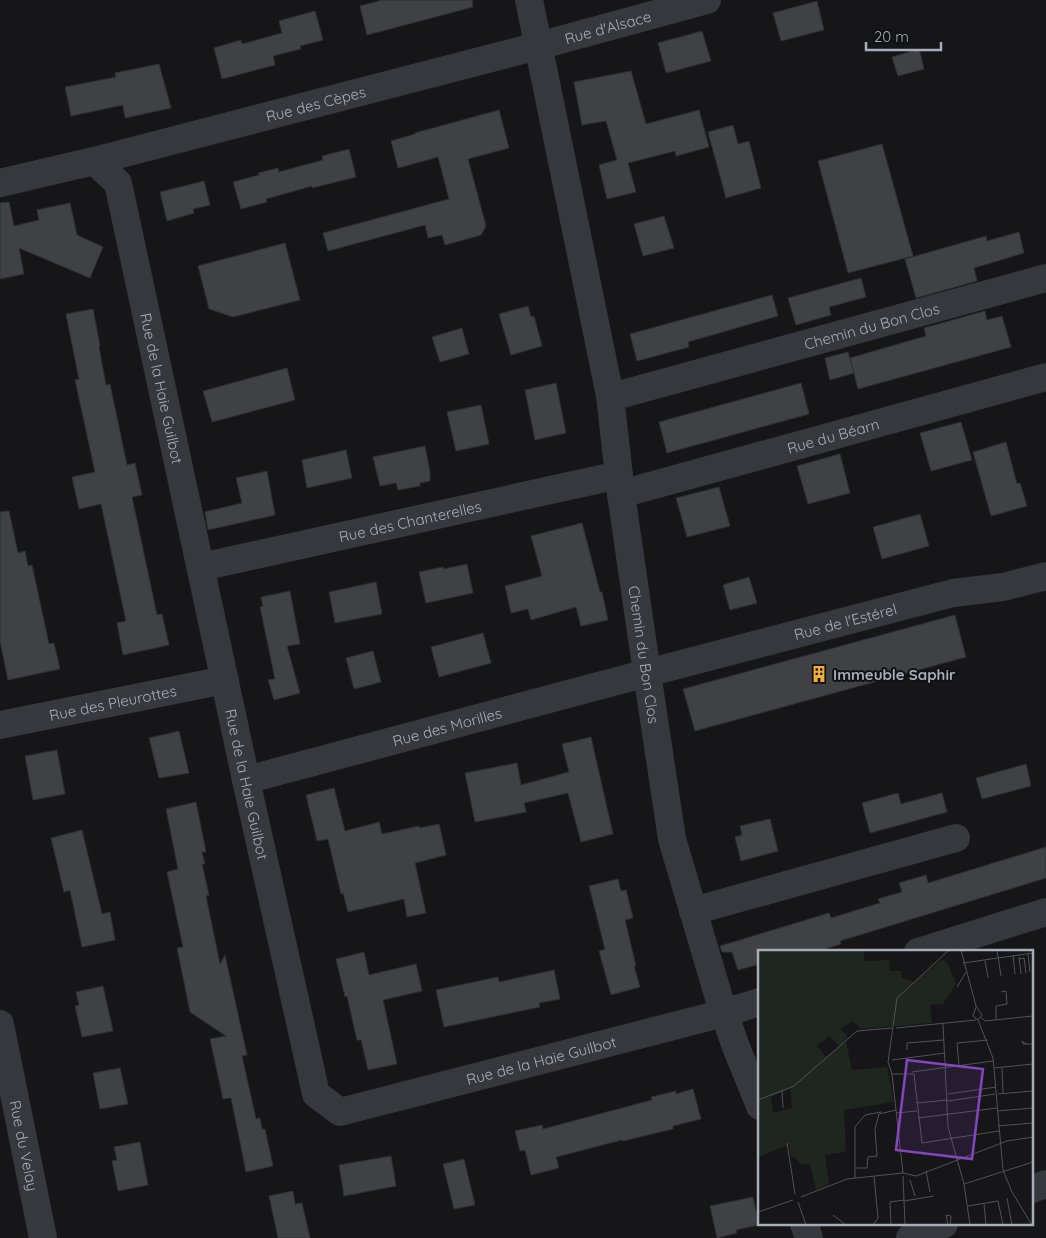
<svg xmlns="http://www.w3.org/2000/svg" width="1046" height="1238" viewBox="0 0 1046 1238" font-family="Quicksand,sans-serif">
  <rect width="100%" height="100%" fill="#161618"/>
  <g fill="#404145" stroke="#303034">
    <polygon points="382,0 472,0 473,7 367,35 360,6"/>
    <polygon points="817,1 824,30 781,41 773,13"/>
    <polygon points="315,11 323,40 300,46 301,49 273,56 275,65 222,79 214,48 241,40 242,44 282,33 279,21"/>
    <polygon points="702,31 711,61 666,73 658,43"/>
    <polygon points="919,49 924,69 898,76 892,57"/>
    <polygon points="159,64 171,108 125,118 123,105 71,116 65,87 116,77 115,73"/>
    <polygon points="631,71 646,124 699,110 709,147 676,156 675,151 628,163 636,192 607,199 599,165 617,160 606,121 582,125 574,82"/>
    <polygon points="499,110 509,148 468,159 486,226 481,235 445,245 442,235 428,238 425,225 328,251 323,233 449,199 438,157 398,168 391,141 415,134 415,133"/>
    <polygon points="733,125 738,144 749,141 761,188 726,198 708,132"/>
    <polygon points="882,144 913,256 848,273 818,161"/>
    <polygon points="349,149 356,177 312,188 312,186 266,199 267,202 241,209 233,182 259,175 258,173 278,168 279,172 323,160 322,156"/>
    <polygon points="204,181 210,205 193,209 194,213 167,221 160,192"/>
    <polygon points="9,202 14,226 39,220 37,210 70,203 77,235 103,247 90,278 19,248 24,274 0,279 0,203"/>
    <polygon points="664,216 674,248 643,256 634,224"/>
    <polygon points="1019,232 1024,253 974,268 977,281 916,298 905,259 986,236 987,241"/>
    <polygon points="285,243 300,300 233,317 209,309 198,266"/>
    <polygon points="861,278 866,297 829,307 831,315 796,325 788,298"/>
    <polygon points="772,295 778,316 688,342 689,347 637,361 630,334"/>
    <polygon points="528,306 531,317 534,316 542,346 511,355 499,314"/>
    <polygon points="93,309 100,346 99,347 106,385 110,384 127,465 135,463 142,495 132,497 157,615 162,614 169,645 123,655 117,623 126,621 101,504 79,509 72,477 95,472 75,380 79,379 66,314"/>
    <polygon points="985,311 987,320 1002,316 1011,347 858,389 850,358 926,336 924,328"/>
    <polygon points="462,328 469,354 440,362 432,337"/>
    <polygon points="848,352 854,373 830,380 825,358"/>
    <polygon points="287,368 295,400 212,422 203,391"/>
    <polygon points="556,383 566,433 535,440 525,390"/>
    <polygon points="801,383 809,414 667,453 659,422"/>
    <polygon points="481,405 489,444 456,451 447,412"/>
    <polygon points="961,422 972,460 931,471 920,433"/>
    <polygon points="1006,442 1017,484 1020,483 1027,506 991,516 973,452"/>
    <polygon points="425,446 430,472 430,481 420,483 420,486 398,490 396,483 380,486 373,457"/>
    <polygon points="346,450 352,478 307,488 302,460"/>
    <polygon points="840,454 850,493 808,504 797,466"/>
    <polygon points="267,471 275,515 208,530 205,512 242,503 236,478"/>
    <polygon points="719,487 730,526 687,537 676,498"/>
    <polygon points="9,511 18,553 25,551 28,566 32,565 49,644 54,643 60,669 8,680 0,641 0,512"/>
    <polygon points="920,514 929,546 882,559 873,527"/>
    <polygon points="582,523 600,592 602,592 608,620 581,626 576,607 531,620 528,609 511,613 505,586 542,576 531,536"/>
    <polygon points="467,564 473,593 426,603 419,572 443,567 444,569"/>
    <polygon points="749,577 757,603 730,610 723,585"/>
    <polygon points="376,582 382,614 335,623 329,592"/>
    <polygon points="290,591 300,644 287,646 300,693 274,700 268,680 275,679 260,607 263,606 261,597"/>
    <polygon points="955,615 966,657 695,731 683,689"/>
    <polygon points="483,633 491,663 439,677 431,647"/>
    <polygon points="373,651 381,682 354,689 346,658"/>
    <polygon points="179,731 189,773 159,778 149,738"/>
    <polygon points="591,737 613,834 581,842 568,793 524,803 526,812 475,822 465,773 517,763 521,785 569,772 562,744"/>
    <polygon points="57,750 65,794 33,800 25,756"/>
    <polygon points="1026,764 1031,786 982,799 976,778"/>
    <polygon points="334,788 345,831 379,822 382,834 419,826 420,828 439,824 446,855 415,863 426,913 407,917 404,899 348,912 343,893 341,894 328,839 317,841 306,795"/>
    <polygon points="898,793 901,804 942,793 947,812 870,833 862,803"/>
    <polygon points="196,802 206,852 202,852 205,864 202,864 209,895 206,896 220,964 225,955 247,1055 242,1056 256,1119 260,1118 262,1129 265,1129 273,1166 246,1172 231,1098 223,1099 210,1039 226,1036 190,1012 177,948 183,947 167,872 178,869 166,809"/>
    <polygon points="770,819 778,851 741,861 735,837 742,835 740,826"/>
    <polygon points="82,830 102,914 110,912 115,940 82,947 70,890 64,892 51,838"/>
    <polygon points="1046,847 1046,878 840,941 841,944 815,952 760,952 760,964 738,970 732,952 722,952 720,946 829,913 831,918 880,903 878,899 902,892 899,883 926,875 928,883"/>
    <polygon points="618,879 621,891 626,890 633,918 625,920 636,966 634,966 640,987 611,995 599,951 605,949 589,886"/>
    <polygon points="364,952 369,975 416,964 422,991 383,1000 397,1064 368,1070 361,1040 357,1040 347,996 345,997 336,959"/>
    <polygon points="554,970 560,999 539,1003 540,1007 444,1027 436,990 498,977 499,982"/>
    <polygon points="103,986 113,1031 82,1037 75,1006 79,1005 76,992"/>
    <polygon points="120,1068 128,1104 100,1109 93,1073"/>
    <polygon points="693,1089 701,1119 673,1126 673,1129 623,1141 622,1140 556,1157 559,1168 531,1175 525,1150 520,1151 515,1131 542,1125 543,1129 652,1100 651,1097 676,1091 676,1094"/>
    <polygon points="140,1142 148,1185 118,1191 112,1161 117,1160 114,1147"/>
    <polygon points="391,1156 396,1186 344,1196 339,1165"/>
    <polygon points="464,1159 475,1205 454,1209 443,1164"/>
    <polygon points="293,1191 295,1204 302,1203 310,1238 278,1238 269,1196"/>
    <polygon points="753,1197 759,1225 736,1230 737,1233 717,1238 710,1206"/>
  </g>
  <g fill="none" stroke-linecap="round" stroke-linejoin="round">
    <g stroke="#37383d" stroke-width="28">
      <path id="s1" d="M529 0 610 396 621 494 647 673 672 839 719 998 736 1047 760 1106"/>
      <path id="s2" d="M94 161 538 46 707 0"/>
      <path id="s3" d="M0 183 94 161 118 183 246 780 316 1094 340 1112 724 1013 760 1002"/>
      <path id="s4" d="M610 396 626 393 1046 278"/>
      <path id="s5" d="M621 494 1046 377"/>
      <path id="s6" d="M201 567 619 475"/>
      <path id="s7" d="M0 725 225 680"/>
      <path id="s8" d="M246 780 647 673 953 593 1003 587 1046 576"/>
      <polyline points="693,911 956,838"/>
      <polyline points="918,952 1046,912"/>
      <path id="s9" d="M0 1024 43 1238"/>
      <polyline points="1032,1189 1046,1184"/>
      <polyline points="804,1224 809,1238"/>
      <polyline points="910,1238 944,1224"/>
    </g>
  </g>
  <defs>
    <g id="building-bare" transform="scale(1.35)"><path d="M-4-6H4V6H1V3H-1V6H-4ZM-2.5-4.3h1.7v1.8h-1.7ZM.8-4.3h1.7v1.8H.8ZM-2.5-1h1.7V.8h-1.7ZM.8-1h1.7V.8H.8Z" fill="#f2b134" stroke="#111113" stroke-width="2.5" paint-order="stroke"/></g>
  </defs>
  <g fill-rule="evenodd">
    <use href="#building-bare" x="819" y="674"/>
  </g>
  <g text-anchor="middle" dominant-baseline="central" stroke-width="4" stroke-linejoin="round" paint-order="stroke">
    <g font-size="15" fill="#a8adb8" stroke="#111113">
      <text stroke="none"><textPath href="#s2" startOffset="531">Rue d'Alsace</textPath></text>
      <text stroke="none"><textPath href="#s2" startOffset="229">Rue des Cèpes</textPath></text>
      <text stroke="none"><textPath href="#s4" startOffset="271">Chemin du Bon Clos</textPath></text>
      <text stroke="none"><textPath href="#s3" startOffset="339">Rue de la Haie Guilbot</textPath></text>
      <text stroke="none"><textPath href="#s5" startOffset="220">Rue du Béarn</textPath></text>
      <text stroke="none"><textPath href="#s6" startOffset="214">Rue des Chanterelles</textPath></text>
      <text stroke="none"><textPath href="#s8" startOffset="620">Rue de l'Estérel</textPath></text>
      <text stroke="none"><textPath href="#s1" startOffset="665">Chemin du Bon Clos</textPath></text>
      <text stroke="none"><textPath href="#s7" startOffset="115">Rue des Pleurottes</textPath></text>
      <text stroke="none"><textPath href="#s8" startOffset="208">Rue des Morilles</textPath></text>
      <text stroke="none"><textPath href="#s3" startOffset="744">Rue de la Haie Guilbot</textPath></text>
      <text stroke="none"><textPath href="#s3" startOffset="1299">Rue de la Haie Guilbot</textPath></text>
      <text stroke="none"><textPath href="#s9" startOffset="124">Rue du Velay</textPath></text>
    </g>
    <g font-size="15" font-weight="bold" fill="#a8adb8" stroke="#111113" text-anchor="start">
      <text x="833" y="674">Immeuble Saphir</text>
    </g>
  </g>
  <g transform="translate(758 950)">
    <rect width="275" height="275" fill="#161618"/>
    <path d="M0 0 106 1V11L131 10 132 21H143L144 28 156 32 184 9 189 12 198 34 185 54 172 55 174 73 103 79 94 71 82 79 90 87 81 96 71 86 59 96 68 107 88 91 94 120 129 117 136 152 86 160 88 202 67 205 71 235 58 240 52 215 42 214 37 207H33L31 195 0 207ZM32 139 34 158 15 163 13 147Z" fill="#1e261f" fill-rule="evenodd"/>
    <path fill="none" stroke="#505258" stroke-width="1" d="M203 0 218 56 224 65 220 70 215 66 218 57M239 0 243 26M270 4 272 22M255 6 257 24M261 7 263 24M261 9 266 8 268 23M227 10 230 28M205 13 275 3M199 37 208 22M223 67 227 71 275 66M220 70 235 108 245 220 254 242 274 275M238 70V56L249 54 248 41 243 42M185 74 190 177 206 234 212 275M138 78 218 70M268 94 264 91 265 94H275M149 100V93L186 90M134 110 187 103M201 116 199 93 230 90M236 118 275 114M244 118 245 143M154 122 235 111M134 124H156L164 193 241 181M24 141 25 158M190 144 238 137M240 144 275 141M0 150 36 136 99 81 134 78M190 151 237 144M158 153 190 150M239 161 275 158M138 163 159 161M160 168 239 158M240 176 275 173M29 193 37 244M98 218H109L110 207 119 206 117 179 121 164 138 160M168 221 172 242M145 223 134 124 130 112 139 48 191 0M145 226 147 275M97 228V177L107 165 123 162M152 230 157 246M206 234 275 212M43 247 89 229 145 223 158 226 249 191 275 187M249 248 254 275M146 251 176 246M40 252 48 275M226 254 228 275M210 256 240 251 245 275M0 262 35 250M75 265 88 275M115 275 120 268 116 226M133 275 132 252 146 250M190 275 188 265 193 266 192 275"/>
    <path fill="#8446be" fill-opacity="0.15" stroke="#8446be" stroke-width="2.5" d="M149 110 225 119 214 209 138 200Z"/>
    <rect width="275" height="275" fill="none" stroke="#a8adb8" stroke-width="2.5"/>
  </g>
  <path d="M866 42v8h75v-8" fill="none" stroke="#a8adb8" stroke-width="2.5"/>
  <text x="874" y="42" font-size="15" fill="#a8adb8" stroke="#111113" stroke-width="4" paint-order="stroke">20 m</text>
</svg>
